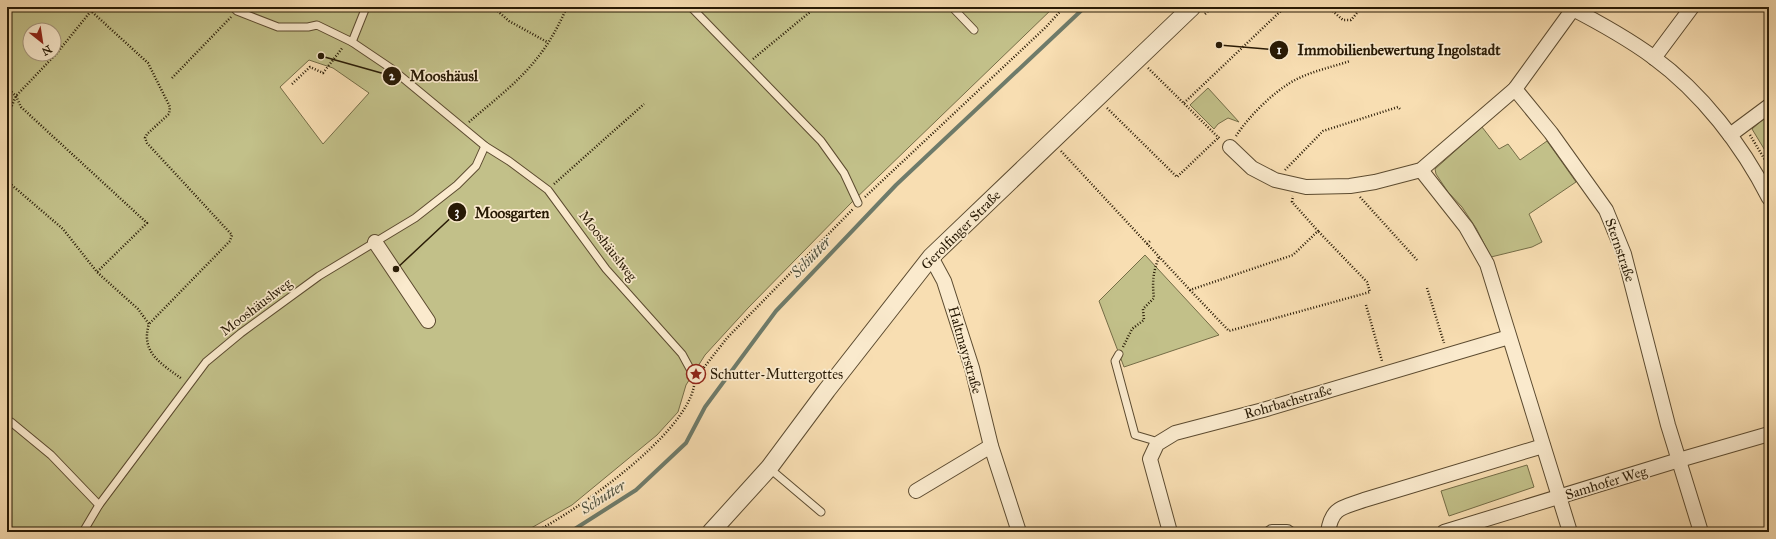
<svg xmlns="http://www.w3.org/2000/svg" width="1776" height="539" viewBox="0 0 1776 539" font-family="'IM FELL Great Primer',serif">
  <rect width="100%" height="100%" fill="#f8deb2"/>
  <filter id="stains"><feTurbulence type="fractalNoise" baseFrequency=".005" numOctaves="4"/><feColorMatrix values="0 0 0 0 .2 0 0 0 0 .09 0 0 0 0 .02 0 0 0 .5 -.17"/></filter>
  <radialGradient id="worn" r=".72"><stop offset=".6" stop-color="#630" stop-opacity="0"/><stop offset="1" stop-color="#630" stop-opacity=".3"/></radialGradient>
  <g fill="#c2c089" stroke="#756d47" fill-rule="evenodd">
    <path d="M7 7H1054L851 203 748 308 705 355 686 385 678 412 657 435 572 505 524 532H7ZM30 30H54V54H30ZM309 60 333 68 369 93 323 144 280 87Z"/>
    <polygon points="1208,88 1239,122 1228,118 1218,124 1214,129 1190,105"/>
    <polygon points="1769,114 1769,157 1752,129"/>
    <polygon points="1482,127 1499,149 1508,144 1520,160 1547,141 1576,182 1529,214 1542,242 1532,247 1491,257 1476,228 1462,207 1448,192 1436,174 1435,169"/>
    <polygon points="1145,255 1219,335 1124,367 1099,301"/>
    <polygon points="1527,465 1534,487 1449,516 1441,491"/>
  </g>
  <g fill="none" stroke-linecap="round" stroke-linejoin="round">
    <polyline stroke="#6e7b6a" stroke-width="4" points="570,532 636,490 686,443 705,407 776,311 896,185 1085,7"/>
    <g stroke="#5c4b30" stroke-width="9">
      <g id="service">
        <polyline points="233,7 237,11 278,27 308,27 317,25 352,42 366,7"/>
        <polyline points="691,7 821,141 844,173 858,203"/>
        <polyline points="952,7 974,30"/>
        <polyline points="352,42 392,69 485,146 509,161 548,190 606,269 682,354 695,378"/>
        <polyline points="1119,354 1115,361 1135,435 1152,440 1157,444"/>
        <polyline points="11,422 51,455 99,505"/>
        <polyline points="769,468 821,512"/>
        <polyline points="83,532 99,505 206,362 241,333 319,276 415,218 457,185 476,166 485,146"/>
      </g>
    </g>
    <g stroke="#5c4b30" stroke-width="16">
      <g id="minor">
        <path d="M1569 7C1598 22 1627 38 1653 57 1702 93 1742 145 1769 198"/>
        <polyline points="1654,58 1692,7"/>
        <polyline points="1515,89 1551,133 1606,210 1624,254 1668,425 1701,532"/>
        <polyline points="1730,135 1769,106"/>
        <polyline points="1230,147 1252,168 1275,180 1306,187 1350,186 1375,182 1421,170 1515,89 1573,9"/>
        <polyline points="1421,170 1466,227 1487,264 1570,532"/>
        <polyline points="375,242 428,321"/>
        <polyline points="931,257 944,281 972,368 991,446 1019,532"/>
        <polyline points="916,491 991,446"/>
        <polyline points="1170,532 1150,459 1157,444 1175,433 1263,410 1509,337"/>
        <polyline points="1272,532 1287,532"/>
        <path d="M1328 532C1332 506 1343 508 1364 500L1543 446"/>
        <polyline points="1444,532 1679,460 1769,434"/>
      </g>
    </g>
    <g stroke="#5c4b30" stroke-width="19">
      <polyline id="tertiary" points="711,532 769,468 827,390 931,257 1192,7"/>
    </g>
    <g stroke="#281a05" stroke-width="2.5" stroke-dasharray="1 2" stroke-linecap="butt">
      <polyline points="493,7 509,21 547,42"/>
      <polyline points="1328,7 1343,20 1351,20 1362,7"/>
      <polyline points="1205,14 1212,7"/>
      <polyline points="753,59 816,7"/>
      <polyline points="1148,68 1220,139"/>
      <polyline points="172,78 231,17"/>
      <polyline points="292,84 310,67 323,73 343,47"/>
      <polyline points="7,88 16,96 21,107 147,223 97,272"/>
      <polyline points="1184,103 1285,7"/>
      <polyline points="1107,108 1177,177 1219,137"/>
      <polyline points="7,117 16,96 57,53 91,11 148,63 170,107 169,114 147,134 145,138 147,143 232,235 230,241 149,324"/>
      <path d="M469 122C492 102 519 82 538 57 550 42 559 25 567 7"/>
      <polyline points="1750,135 1765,160"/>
      <path d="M1236 136C1249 116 1275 90 1297 79 1313 71 1332 67 1350 61"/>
      <polyline points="1061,151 1190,290 1293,255 1318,231 1292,202 1293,196"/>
      <polyline points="1285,170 1323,131 1398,107 1401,110"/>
      <path d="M7 181 63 229 97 272 138 309 149 324C140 353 162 364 182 379"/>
      <polyline points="554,184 644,104"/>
      <polyline points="865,197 1046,27 1064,7"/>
      <polyline points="1360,197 1417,260"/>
      <polyline points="1147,244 1151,240"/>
      <polyline points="1427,288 1444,343"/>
      <polyline points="1190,290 1229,331 1370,292 1367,282 1318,231"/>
      <polyline points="1366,305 1382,361"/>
      <path d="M1123 347 1132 329 1144 320 1143 309 1154 298C1152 282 1153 272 1159 257"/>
      <polyline points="702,370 727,338 853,209"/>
      <path d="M535 532C578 510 685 435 694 386"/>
    </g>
    <use href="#service" stroke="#faeacd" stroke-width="7"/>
    <use href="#minor" stroke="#faeacd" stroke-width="14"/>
    <use href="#tertiary" stroke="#faeacd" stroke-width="17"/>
  </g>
  <defs>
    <g id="sight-ring" transform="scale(1)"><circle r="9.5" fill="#faeacd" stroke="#8f2418" stroke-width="1.5"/><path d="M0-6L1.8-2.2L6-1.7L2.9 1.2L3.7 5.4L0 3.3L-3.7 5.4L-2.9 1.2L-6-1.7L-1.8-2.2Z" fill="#8f2418"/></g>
  </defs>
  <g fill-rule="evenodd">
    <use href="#sight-ring" x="696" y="374"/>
  </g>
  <g text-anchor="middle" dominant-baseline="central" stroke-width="3.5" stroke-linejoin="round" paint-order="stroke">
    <g font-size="14" fill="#281a05" stroke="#faeacd">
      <text transform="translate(961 230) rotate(-45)">Gerolfinger Straße</text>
      <text transform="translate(608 246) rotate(52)">Mooshäuslweg</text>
      <text transform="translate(1620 250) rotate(71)">Sternstraße</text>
      <text transform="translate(256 307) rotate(-37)">Mooshäuslweg</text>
      <text transform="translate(965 350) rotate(74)">Haltmayrstraße</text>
      <text transform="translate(1288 402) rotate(-16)">Rohrbachstraße</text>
      <text transform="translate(1606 483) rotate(-17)">Samhofer Weg</text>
    </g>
    <g font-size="14" fill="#281a05" stroke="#faeacd" text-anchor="start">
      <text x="710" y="374">Schutter-Muttergottes</text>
    </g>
    <g font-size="15" font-style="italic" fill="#515340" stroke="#faeacd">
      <text transform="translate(811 257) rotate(-46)">Schutter</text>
      <text transform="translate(603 497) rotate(-32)">Schutter</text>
    </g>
  </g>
  <path fill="none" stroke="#281a05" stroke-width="1.5" d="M1219 45L1279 50M321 56L392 76M396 269L457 212"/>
  <g fill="#281a05" stroke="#faeacd" stroke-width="1.5">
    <circle cx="1219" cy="45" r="4"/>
    <circle cx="321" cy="56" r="4"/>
    <circle cx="396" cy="269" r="4"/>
    <circle cx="1279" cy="50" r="10"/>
    <circle cx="392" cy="76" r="10"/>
    <circle cx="457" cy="212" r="10"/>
  </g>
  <g font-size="12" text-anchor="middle" font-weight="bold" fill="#fff">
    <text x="1279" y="54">1</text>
    <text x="392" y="80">2</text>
    <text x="457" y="216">3</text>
  </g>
  <g font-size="15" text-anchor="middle" font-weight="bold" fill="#281a05" stroke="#faeacd" stroke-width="3.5" stroke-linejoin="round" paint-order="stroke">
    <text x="1399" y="55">Immobilienbewertung Ingolstadt</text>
    <text x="444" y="81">Mooshäusl</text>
    <text x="512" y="218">Moosgarten</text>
  </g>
  <rect width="1776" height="539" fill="none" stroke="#f8deb2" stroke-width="24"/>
  <rect x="8" y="8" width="1760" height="523" fill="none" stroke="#281a05" stroke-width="2"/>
  <rect x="12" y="12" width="1752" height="515" fill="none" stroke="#281a05"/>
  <g transform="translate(42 42) rotate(150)"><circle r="19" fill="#faeacd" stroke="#a6977d"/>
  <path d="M0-3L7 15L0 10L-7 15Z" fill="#8f2418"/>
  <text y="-6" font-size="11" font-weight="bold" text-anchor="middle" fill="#281a05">N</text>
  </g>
  <rect width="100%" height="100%" filter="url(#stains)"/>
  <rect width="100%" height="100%" fill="url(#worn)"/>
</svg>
